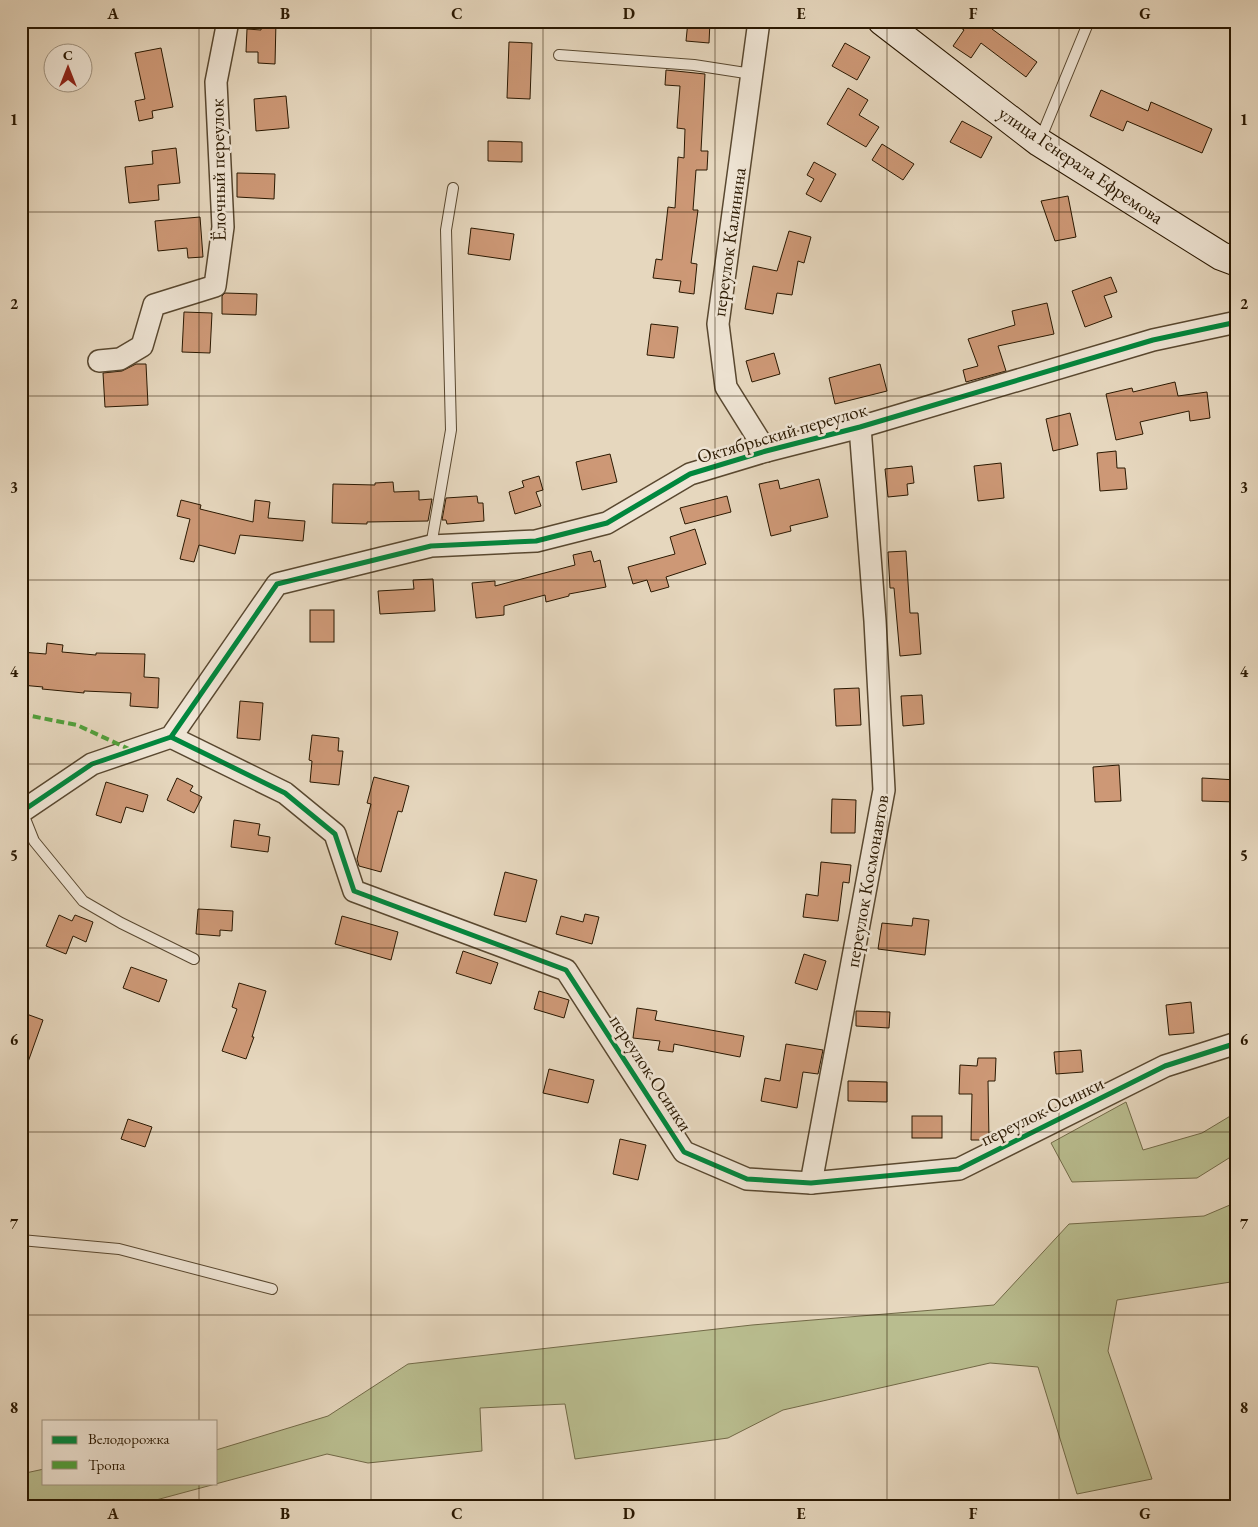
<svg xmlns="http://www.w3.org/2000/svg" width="1258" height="1527" viewBox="0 0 1258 1527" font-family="'EB Garamond',serif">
  <rect width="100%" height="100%" fill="#e6d7be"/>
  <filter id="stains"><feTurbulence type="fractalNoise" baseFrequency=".004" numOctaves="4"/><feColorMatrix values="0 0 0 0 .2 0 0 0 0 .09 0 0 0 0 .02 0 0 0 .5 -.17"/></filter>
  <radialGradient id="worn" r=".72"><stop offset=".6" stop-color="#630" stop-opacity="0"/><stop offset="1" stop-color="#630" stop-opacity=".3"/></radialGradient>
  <g fill="#b9bd8f" stroke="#726a48">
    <polygon points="1126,1102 1143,1150 1202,1133 1237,1112 1237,1153 1197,1178 1072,1182 1051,1143"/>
    <polygon points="1237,1202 1237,1281 1117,1300 1108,1351 1152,1479 1077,1494 1038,1367 990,1363 783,1410 728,1438 575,1459 565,1404 480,1408 482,1451 368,1463 327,1454 156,1500 123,1506 21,1506 21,1474 44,1469 44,1483 216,1483 216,1450 328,1416 408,1364 752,1325 994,1305 1069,1224 1204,1216"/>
  </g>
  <g fill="#cd9876" stroke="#2a1801">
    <polygon points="262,21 276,21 275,64 258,63 258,52 246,52 247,29 261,30"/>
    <polygon points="688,21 710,21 709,43 686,41"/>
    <polygon points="951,21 997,21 992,29 1037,62 1026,77 981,43 971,58 953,46 964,30"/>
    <polygon points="509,42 532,43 530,99 507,98"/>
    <polygon points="845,43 870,57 857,80 832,66"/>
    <polygon points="161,48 173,107 152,111 153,118 139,121 135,101 145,99 135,53"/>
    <polygon points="666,70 705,74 701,151 708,151 707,170 696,170 693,210 698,210 691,263 697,264 694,294 679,292 681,281 653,278 656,259 662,260 668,207 675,208 678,157 684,158 685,129 677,128 680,86 665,85"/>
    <polygon points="848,88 868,100 859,115 879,127 866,147 827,124"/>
    <polygon points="1101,90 1148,111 1151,102 1212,129 1202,153 1127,121 1123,131 1090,116"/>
    <polygon points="286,96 289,128 256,131 254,99"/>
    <polygon points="962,121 992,137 981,158 950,142"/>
    <polygon points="488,141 522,142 522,162 488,161"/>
    <polygon points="882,144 914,164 903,180 872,160"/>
    <polygon points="176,148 180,183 158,185 159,200 129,203 125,167 153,164 152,151"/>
    <polygon points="814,162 836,174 821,202 806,194 814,179 807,175"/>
    <polygon points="237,173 275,174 274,199 237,197"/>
    <polygon points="1068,196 1076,237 1055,241 1041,201"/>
    <polygon points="200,217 203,257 188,258 187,248 158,251 155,221"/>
    <polygon points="471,228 514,234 510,260 468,254"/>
    <polygon points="789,231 811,237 804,263 798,261 792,295 777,293 773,314 745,309 753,266 777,271"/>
    <polygon points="1111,277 1117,292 1104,296 1112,317 1085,327 1072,291"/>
    <polygon points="225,293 257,294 256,315 222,314 222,296"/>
    <polygon points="1047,303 1054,334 998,346 1006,371 966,382 963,370 978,366 968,339 1015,325 1012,311"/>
    <polygon points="184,312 212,313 210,353 182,352"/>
    <polygon points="651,324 678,327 674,358 647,355"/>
    <polygon points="774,353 780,374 752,382 746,361"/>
    <polygon points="136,364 146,364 148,405 105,407 103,373 122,371"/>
    <polygon points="880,364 887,391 835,404 829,378"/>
    <polygon points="1175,382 1178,396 1207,392 1210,418 1190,421 1189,411 1140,422 1143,434 1116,440 1106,394 1132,388 1133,392"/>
    <polygon points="1070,413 1078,445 1053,451 1046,419"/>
    <polygon points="1116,451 1117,468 1125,468 1127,489 1100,491 1097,453"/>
    <polygon points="610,454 617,482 582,490 576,462"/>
    <polygon points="1001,463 1004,498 978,501 974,466"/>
    <polygon points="912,466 914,483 907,484 908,495 888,497 885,469"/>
    <polygon points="539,476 543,490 536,492 541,506 515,514 509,492 524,487 522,481"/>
    <polygon points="819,479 828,517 790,526 791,531 771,536 759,484 778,480 780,489"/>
    <polygon points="393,482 394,492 419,491 419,500 432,499 428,521 367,522 367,524 332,523 333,484 375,485 375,483"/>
    <polygon points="477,496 478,503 483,503 484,521 447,524 446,520 442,520 446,498"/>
    <polygon points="727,496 731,512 685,524 680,508"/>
    <polygon points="181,500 201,505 200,509 253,522 255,500 270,502 268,518 305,521 303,541 240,535 235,554 199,545 194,562 180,559 190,519 177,516"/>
    <polygon points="695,529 706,564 666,577 669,587 651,592 647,580 633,584 628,567 675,554 670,537"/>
    <polygon points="591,551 594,562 600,560 606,587 569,594 569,596 546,602 545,595 504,606 504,615 476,618 472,583 495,581 495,586 575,565 573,555"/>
    <polygon points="906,551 910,613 918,613 921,654 900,656 894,588 890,588 888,552"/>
    <polygon points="433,579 435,611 380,614 378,591 414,589 413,580"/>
    <rect x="310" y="610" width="24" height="32"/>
    <polygon points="47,643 63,645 62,652 96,655 96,653 145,654 144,677 159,678 158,708 130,706 131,693 84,691 84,693 42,689 43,687 21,685 21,652 46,654"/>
    <polygon points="859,688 861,725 836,726 834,689"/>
    <polygon points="922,695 924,724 903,726 901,696"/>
    <polygon points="240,701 263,703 260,740 237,738"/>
    <polygon points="312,735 339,738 338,751 343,751 339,785 310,782 312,761 309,760"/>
    <polygon points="1119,765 1121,801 1095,802 1093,767"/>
    <polygon points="374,777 409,786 402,812 398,811 381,872 359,866 357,859 371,804 367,803"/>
    <polygon points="177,778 193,786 190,791 202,797 194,813 167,800"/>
    <polygon points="1202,778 1237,780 1237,802 1202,801"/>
    <polygon points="106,782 148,795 143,812 126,807 121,823 96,815"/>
    <polygon points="832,799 856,800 855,833 831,833"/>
    <polygon points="234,820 260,824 258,835 270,837 268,852 231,847"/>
    <polygon points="821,862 851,865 849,883 843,882 838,921 803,917 806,894 818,896"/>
    <polygon points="505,872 537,880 526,922 494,915"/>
    <polygon points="198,909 233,911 232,931 220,930 220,936 196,934"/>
    <polygon points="585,914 599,917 592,944 556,934 561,916 583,922"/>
    <polygon points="59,915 72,921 75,915 93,922 86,942 73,936 66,954 46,946"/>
    <polygon points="342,916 398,932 391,960 335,944"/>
    <polygon points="913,918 929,920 925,955 878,949 882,923 912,926"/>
    <polygon points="463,951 498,963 491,984 456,973"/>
    <polygon points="804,954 826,961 817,990 795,983"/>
    <polygon points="131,967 167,980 159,1002 123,988"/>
    <polygon points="239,983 266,991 252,1037 254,1037 246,1059 222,1051 237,1009 232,1007"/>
    <polygon points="539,991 569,1000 564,1018 534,1009"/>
    <polygon points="1191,1002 1194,1033 1169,1035 1166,1005"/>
    <polygon points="637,1008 657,1011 655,1020 744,1036 740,1057 674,1044 673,1052 658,1050 660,1041 633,1038"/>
    <polygon points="856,1011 890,1012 889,1028 856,1026"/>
    <polygon points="21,1012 43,1020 23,1076 21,1075"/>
    <polygon points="786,1044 823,1050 818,1074 803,1072 797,1108 761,1101 765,1078 780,1081"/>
    <polygon points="1081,1050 1083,1072 1056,1074 1054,1052"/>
    <polygon points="978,1058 996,1058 995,1081 988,1081 989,1140 971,1140 972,1094 959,1094 960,1065 977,1066"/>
    <polygon points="549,1069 594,1080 588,1103 543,1093"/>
    <polygon points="848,1081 887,1082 887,1102 848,1101"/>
    <rect x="912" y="1116" width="30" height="22"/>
    <polygon points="128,1119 152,1127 145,1147 121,1139"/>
    <polygon points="620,1139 646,1145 638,1180 613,1174"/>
  </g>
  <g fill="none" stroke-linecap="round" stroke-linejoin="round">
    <g stroke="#594830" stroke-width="12">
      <g id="lane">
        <polyline points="559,55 694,65 752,74"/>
        <polyline points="1040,140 1089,21"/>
        <polyline points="431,546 451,430 446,230 453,188"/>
        <polyline points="22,811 34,841 83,901 121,923 194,959"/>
        <polyline points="21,1240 119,1249 272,1289"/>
      </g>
    </g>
    <g stroke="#594830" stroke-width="24">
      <g id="street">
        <polyline points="759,21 718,324 726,387 766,451"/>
        <polyline points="99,361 120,359 142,346 154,305 215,286 223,227 216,82 228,21"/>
        <polyline points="171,737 285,793 335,834 354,891 566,970 684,1152 747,1179 811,1183 959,1169 1165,1066 1237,1043"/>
        <polyline points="21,812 92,764 171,737 277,584 431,546 536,541 607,523 690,474 766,451 860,427 1153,340 1237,322"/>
        <polyline points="811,1183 884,790 875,621 860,427"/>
      </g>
    </g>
    <g stroke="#2a1801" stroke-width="30">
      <polyline id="secondary" points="882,21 1039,142 1221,256 1237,262"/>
    </g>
    <use href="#lane" stroke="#efe5d5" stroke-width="10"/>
    <use href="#street" stroke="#efe5d5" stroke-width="21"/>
    <use href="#secondary" stroke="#efe5d5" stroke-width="28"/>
    <polyline stroke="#51a13c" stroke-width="4" stroke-dasharray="8 4" stroke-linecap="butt" points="21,714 77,725 131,750"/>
    <g stroke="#efe5d5" stroke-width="8">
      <g id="cycleway">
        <polyline points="171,737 285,793 335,834 354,891 566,970 684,1152 747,1179 811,1183 959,1169 1165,1066 1237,1043"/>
        <polyline points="21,812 92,764 171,737 277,584 431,546 536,541 607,523 690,474 766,451 860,427 1153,340 1237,322"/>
      </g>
    </g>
    <use href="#cycleway" stroke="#00873e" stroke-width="5"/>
  </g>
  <path fill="none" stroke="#2a1801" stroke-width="1" stroke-opacity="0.55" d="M199 21V1421M371 21V1506M543 21V1506M715 21V1506M887 21V1506M1059 21V1506M21 212H1237M21 396H1237M21 580H1237M21 764H1237M21 948H1237M21 1132H1237M21 1315H1237M199 1483V1506"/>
  <g text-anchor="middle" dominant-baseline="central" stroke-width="5" stroke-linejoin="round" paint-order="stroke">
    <g font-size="19" fill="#2a1801" stroke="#efe5d5">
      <text transform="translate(1081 165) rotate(34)">улица Генерала Ефремова</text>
      <text transform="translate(218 170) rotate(-91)">Ёлочный переулок</text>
      <text transform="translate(729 242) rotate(-82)">переулок Калинина</text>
      <text transform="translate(782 433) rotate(-16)">Октябрьский переулок</text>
      <text transform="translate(867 881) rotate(-80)">переулок Космонавтов</text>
      <text transform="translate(651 1073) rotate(57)">переулок Осинки</text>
      <text transform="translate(1042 1111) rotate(-26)">переулок Осинки</text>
    </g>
  </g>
  <rect width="1258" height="1527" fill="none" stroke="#e6d7be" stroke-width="55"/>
  <rect x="42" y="1420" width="175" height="65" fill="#efe5d5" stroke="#a09380"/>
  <rect x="52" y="1436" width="25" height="8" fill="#00873e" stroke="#a09380"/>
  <text x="88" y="1444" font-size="15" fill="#2a1801">Велодорожка</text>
  <rect x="52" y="1461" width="25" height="8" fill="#51a13c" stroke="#a09380"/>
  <text x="88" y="1470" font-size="15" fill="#2a1801">Тропа</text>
  <g transform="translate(68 68)"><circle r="24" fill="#efe5d5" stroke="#a09380"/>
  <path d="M0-4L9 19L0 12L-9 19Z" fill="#8f2418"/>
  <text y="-8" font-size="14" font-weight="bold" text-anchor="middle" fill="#2a1801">С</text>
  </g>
  <rect x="28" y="28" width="1202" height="1472" fill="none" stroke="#2a1801" stroke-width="2"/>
  <g font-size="16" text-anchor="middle" font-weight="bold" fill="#2a1801">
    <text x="113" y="19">A</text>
    <text x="285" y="19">B</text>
    <text x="457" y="19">C</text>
    <text x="629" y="19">D</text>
    <text x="801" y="19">E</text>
    <text x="973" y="19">F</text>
    <text x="1145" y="19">G</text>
    <text x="14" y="125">1</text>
    <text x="1244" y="125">1</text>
    <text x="14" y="309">2</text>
    <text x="1244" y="309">2</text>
    <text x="14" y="493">3</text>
    <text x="1244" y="493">3</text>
    <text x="14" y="677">4</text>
    <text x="1244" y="677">4</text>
    <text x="14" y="861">5</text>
    <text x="1244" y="861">5</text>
    <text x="14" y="1045">6</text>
    <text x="1244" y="1045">6</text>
    <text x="14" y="1229">7</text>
    <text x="1244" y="1229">7</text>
    <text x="14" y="1413">8</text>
    <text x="1244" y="1413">8</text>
    <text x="113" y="1519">A</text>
    <text x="285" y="1519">B</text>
    <text x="457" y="1519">C</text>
    <text x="629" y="1519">D</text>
    <text x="801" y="1519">E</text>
    <text x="973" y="1519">F</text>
    <text x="1145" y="1519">G</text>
  </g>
  <rect width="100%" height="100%" filter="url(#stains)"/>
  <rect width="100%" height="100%" fill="url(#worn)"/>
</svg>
